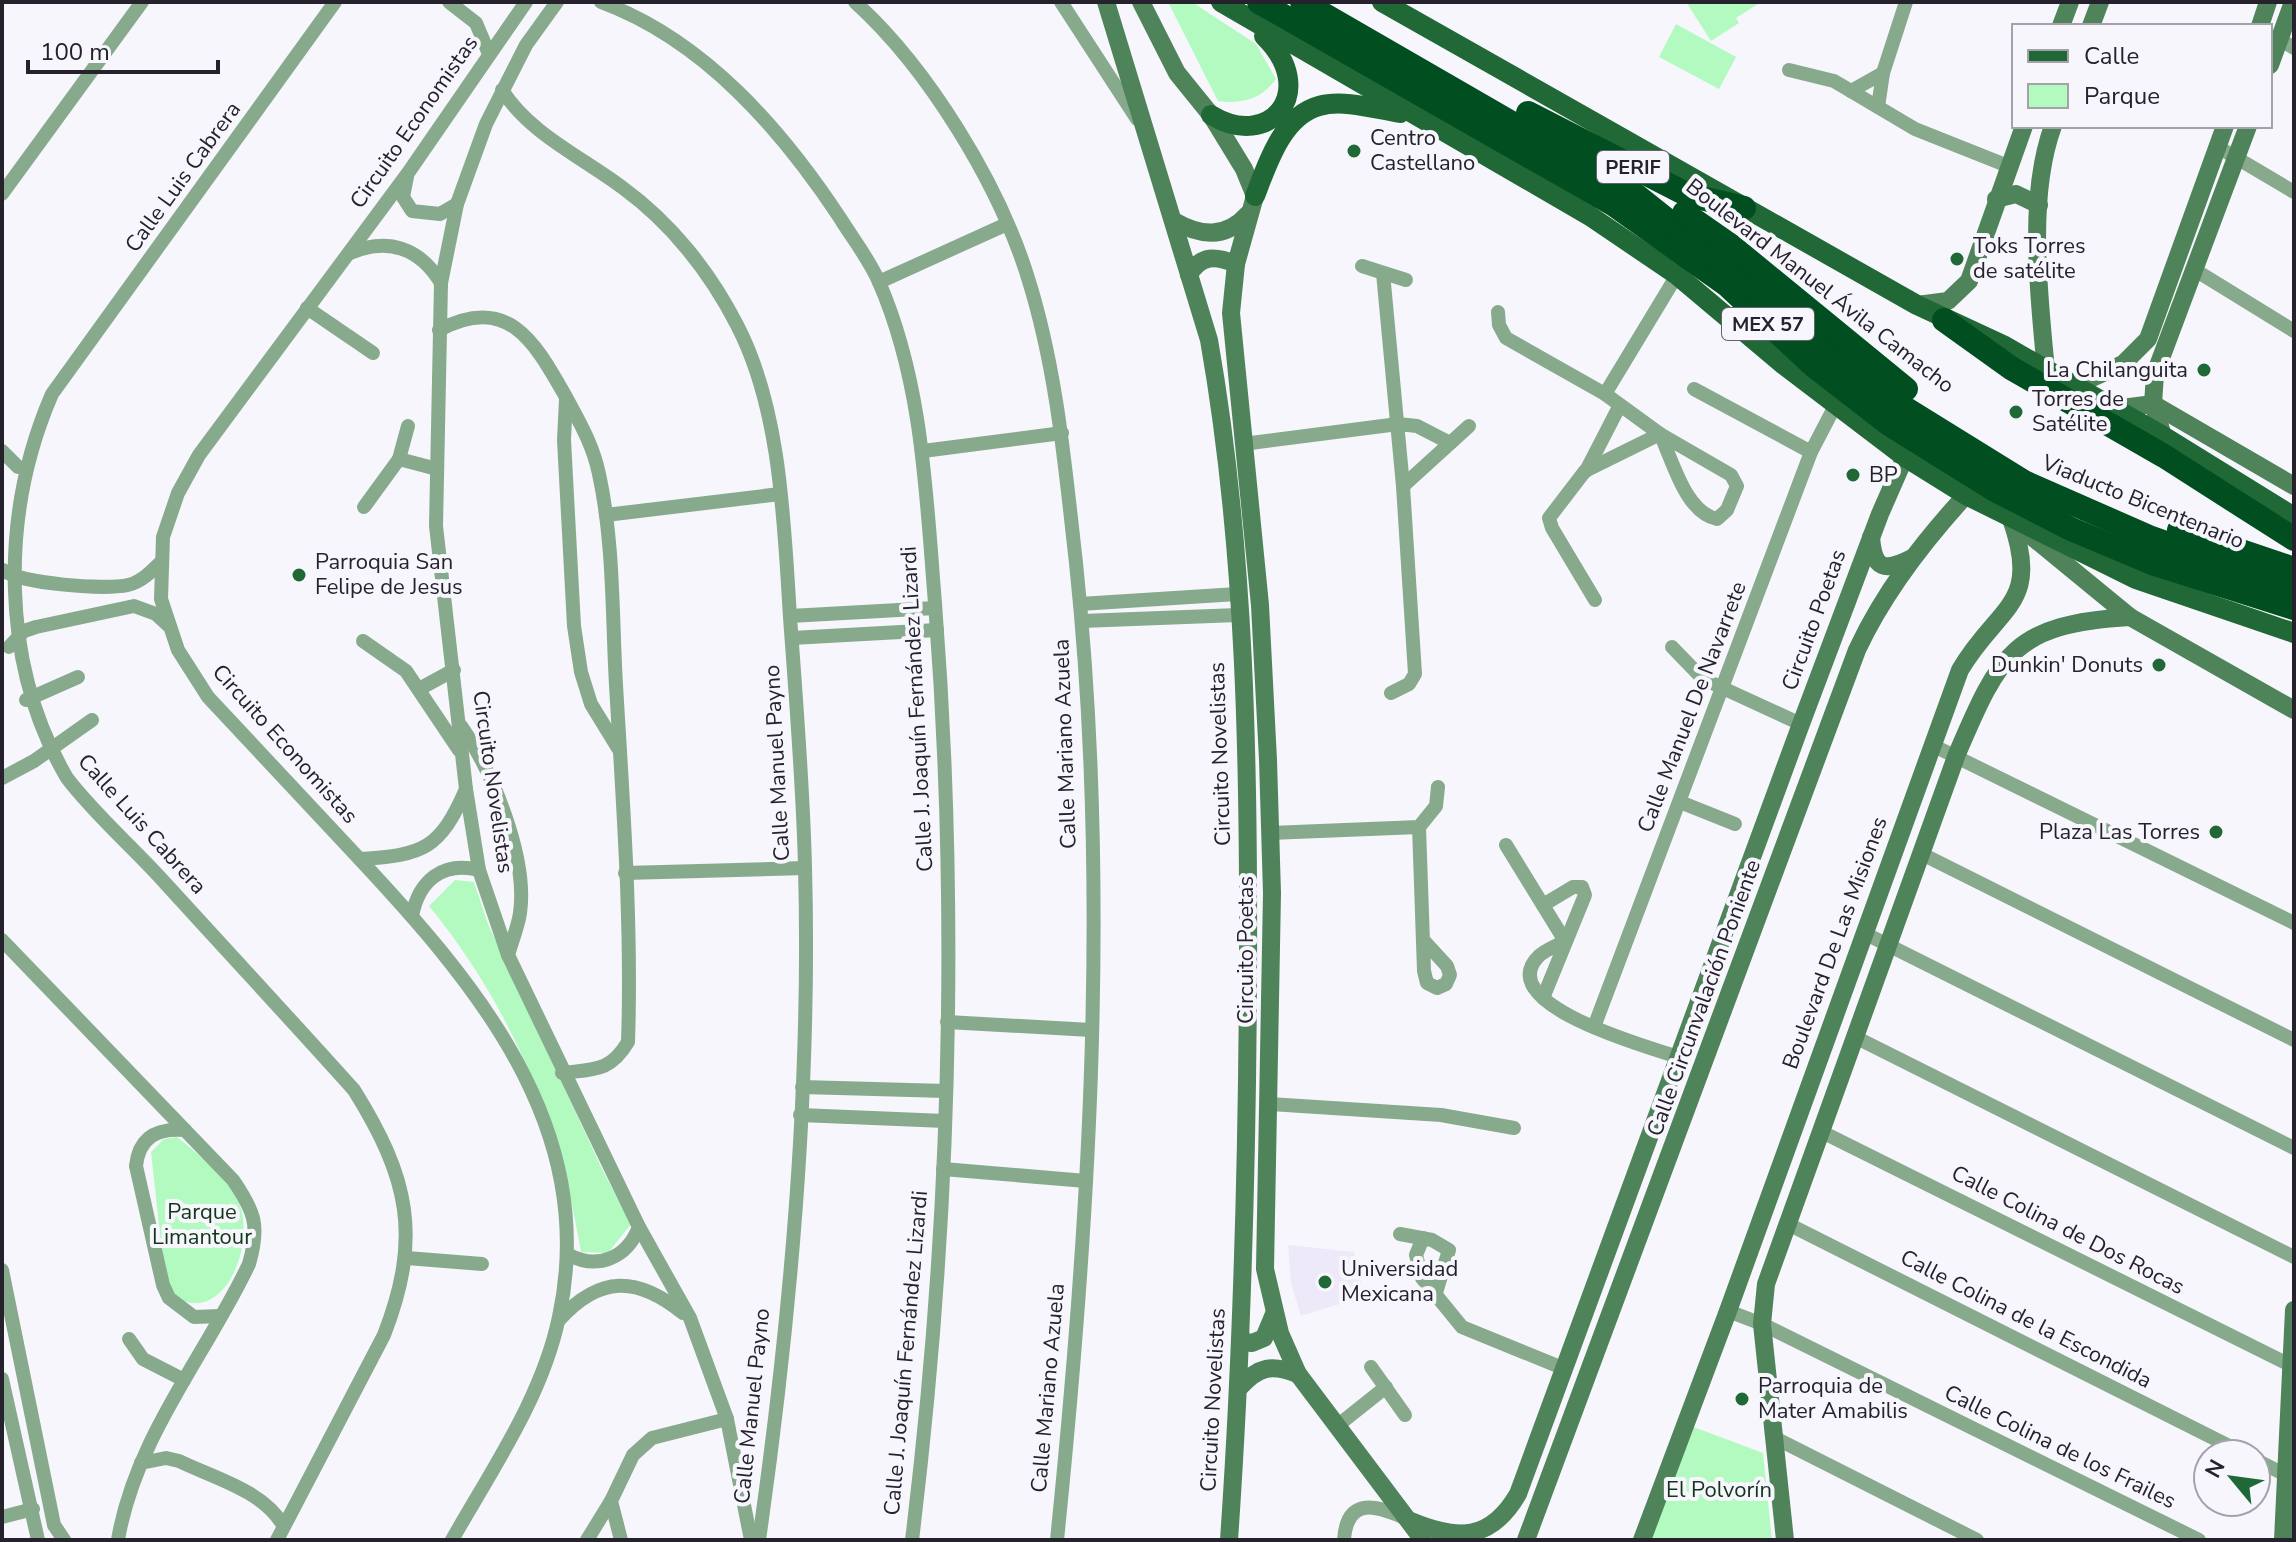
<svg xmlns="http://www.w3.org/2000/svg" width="2296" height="1542" viewBox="0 0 2296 1542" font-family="'Nunito Sans',sans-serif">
  <rect width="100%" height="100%" fill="#f8f6fd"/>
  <polygon fill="#ede9f9" points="1288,1245 1354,1252 1365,1296 1301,1316 1291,1283"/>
  <g fill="#b3fac0">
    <path d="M1168 2H1192L1256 44 1276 79C1261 100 1242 104 1218 101Z"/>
    <polygon points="1686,2 1761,2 1736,18 1739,23 1711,41"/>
    <polygon points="1676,24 1736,57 1719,89 1659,57"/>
    <path d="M455 880 474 882 488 924 602 1169 631 1224 608 1253 581 1252C560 1125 511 1006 429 906Z"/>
    <path d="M177 1137C198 1154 231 1180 240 1206 256 1251 218 1336 166 1290L151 1152 164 1139Z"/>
    <polygon points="1691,1426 1763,1453 1772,1540 1650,1540"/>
  </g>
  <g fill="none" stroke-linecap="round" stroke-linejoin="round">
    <g stroke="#87aa8d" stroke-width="14">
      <polyline points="449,2 476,23 489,54"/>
      <polyline points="557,2 526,45 486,124 457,204 441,283 436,526 466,789 479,870 508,955 639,1227 690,1318 727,1419 751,1540"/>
      <path d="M601 2C704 40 781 129 840 218 853 239 869 259 879 282 923 383 926 495 935 603 959 914 950 1230 912 1540"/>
      <path d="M855 2C928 68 999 184 1028 278 1057 370 1065 467 1076 563 1110 887 1090 1217 1057 1540"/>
      <polyline points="1061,2 1137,119"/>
      <polyline points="2279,39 2294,48"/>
      <polyline points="1789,70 1834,81 1915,129 2008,166"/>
      <path d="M502 90C530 134 582 157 623 188 671 223 710 272 737 325 781 409 784 524 790 617 796 700 803 784 805 867 811 1086 790 1323 759 1540"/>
      <polyline points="1851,91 1883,73"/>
      <polyline points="1878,107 1883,73 1906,2"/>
      <polyline points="2218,147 2294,192"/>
      <polyline points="407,177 403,197 412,211 440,214 457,204"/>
      <polyline points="2,194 142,2"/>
      <path d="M350 253C388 237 420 248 441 283"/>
      <polyline points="1362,266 1406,280"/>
      <polyline points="2195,270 2294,331"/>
      <polyline points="1383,273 1403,486 1415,674 1409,684 1391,693"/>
      <polyline points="879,282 1007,224"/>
      <polyline points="307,308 373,353"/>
      <path d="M1498 312 1499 325 1506 338 1605 394 1660 434 1731 475 1737 486 1727 510 1717 519C1685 512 1673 461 1660 434"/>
      <path d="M439 330C509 293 535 343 566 397 580 423 593 445 599 474 614 543 612 616 616 685 623 804 632 924 628 1042 610 1072 594 1069 562 1073"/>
      <polyline points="1694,389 1811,452"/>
      <polyline points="1605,394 1677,275"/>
      <polyline points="566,399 564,440 574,626 581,672 591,704 618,748"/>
      <polyline points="1243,444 1398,424 1417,426 1450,443"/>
      <polyline points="2,451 18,467"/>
      <polyline points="923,451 1062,433"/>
      <polyline points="399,459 437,469"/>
      <polyline points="1586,471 1620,405"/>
      <polyline points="1403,486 1469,426"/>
      <polyline points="364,507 399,459 408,426"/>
      <polyline points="606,515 780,494"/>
      <path d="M3 570C22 584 104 590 128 585 141 582 151 572 160 563"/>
      <polyline points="1595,600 1552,528 1549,518 1585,471 1660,434"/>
      <polyline points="1080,604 1237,594"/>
      <polyline points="790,616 935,608"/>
      <polyline points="1082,621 1238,615"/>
      <polyline points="792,638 937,630"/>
      <polyline points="363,641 406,671 459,750"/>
      <polyline points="9,647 24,631 36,627 134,606 156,614 168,625"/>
      <polyline points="1672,647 1703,679 1801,724"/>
      <polyline points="421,688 454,670"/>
      <polyline points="26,700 78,677"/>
      <path d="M461 726C492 770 528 858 520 913 518 927 512 941 508 955"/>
      <polyline points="1932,745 2294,923"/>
      <polyline points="2,778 34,761 92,720"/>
      <polyline points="1680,802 1735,824"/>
      <polyline points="1419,827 1424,971 1427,983 1437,988 1446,984 1450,975 1447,966 1425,942"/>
      <polyline points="1270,833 1419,827 1436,806 1438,787"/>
      <path d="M1506 845 1565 941C1557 946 1544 950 1538 957 1492 1005 1652 1048 1678 1057"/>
      <polyline points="1922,854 2294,1040"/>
      <path d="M360 859C424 855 440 849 466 789"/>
      <polyline points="625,873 805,868"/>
      <polyline points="1543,905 1573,887 1582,887 1585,895 1543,998"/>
      <path d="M412 916C419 880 443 861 479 870"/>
      <polyline points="1864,933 2294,1148"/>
      <path d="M2 940 233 1180C255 1212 260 1226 249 1264 206 1355 135 1438 118 1540"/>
      <polyline points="947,1022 1091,1030"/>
      <polyline points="1594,1027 1811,452 1836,404"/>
      <polyline points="1855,1037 2294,1257"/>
      <polyline points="802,1087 946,1091"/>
      <polyline points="1269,1104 1441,1115 1514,1128"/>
      <polyline points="800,1115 945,1121"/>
      <path d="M185 1130C157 1128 139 1137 136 1166L163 1285 169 1298 194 1317 220 1316"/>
      <polyline points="1822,1132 2294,1367"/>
      <polyline points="943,1169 1086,1181"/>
      <polyline points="1788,1224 2245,1454"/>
      <polyline points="1400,1234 1432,1240 1449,1250 1435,1296"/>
      <polyline points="1423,1238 1416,1255 1422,1278 1462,1327 1565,1369"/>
      <path d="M569 1255C598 1270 627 1258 639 1227"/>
      <polyline points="407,1258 482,1264"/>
      <polyline points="2,1270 54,1525 64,1540"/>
      <polyline points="1728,1311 1762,1324 2199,1540"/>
      <path d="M559 1320C600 1275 637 1276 683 1313"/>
      <polyline points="129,1339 143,1359 184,1380"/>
      <polyline points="1371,1367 1405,1415"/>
      <polyline points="2,1379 38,1540"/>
      <polyline points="1337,1426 1386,1387"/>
      <polyline points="1775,1438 1977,1540"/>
      <polyline points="2256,1460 2286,1475"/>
      <path d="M141 1463 166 1458 179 1461C214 1478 262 1490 283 1525"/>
      <polyline points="2,1517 33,1509"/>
      <path d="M277 1540 384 1335C422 1237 409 1178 354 1090 292 1021 229 953 166 884 134 848 96 816 67 778 0 664 0 514 52 394L335 2"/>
      <path d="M452 1540C492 1469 542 1398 559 1317 600 1126 474 981 353 852 305 800 256 749 208 697L178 650 161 599 163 537 178 493 199 455 408 173 526 2"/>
      <polyline points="587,1540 611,1501"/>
      <polyline points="621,1540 611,1501 633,1455 652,1438 727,1419"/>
      <path d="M1344 1540C1347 1495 1378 1506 1407 1519"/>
    </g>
    <g stroke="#4f845a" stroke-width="18">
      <path d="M1106 2 1209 340C1246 550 1249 767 1248 979 1247 1166 1242 1353 1229 1540"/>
      <polyline points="1141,2 1177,73 1211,115 1244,169 1255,196 1236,264 1231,313 1260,605 1268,760 1272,893 1265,1269 1280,1333 1298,1374 1423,1540"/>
      <polyline points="2061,26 2070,2"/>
      <polyline points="2091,26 2100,2"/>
      <polyline points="2260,26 2268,2"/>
      <polyline points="2270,65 2293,2"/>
      <polyline points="1996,199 2016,194 2039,205"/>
      <path d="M1174 221C1200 236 1226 239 1248 214"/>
      <path d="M1189 275C1201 254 1216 256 1236 264"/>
      <polyline points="1917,305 1948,301 1969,281 2024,126"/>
      <path d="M2046 370C2039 296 2027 197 2053 126"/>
      <polyline points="2074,386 2123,364 2148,339 2225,126"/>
      <polyline points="2114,409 2153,404 2294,486"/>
      <polyline points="2163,436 2153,404 2155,374 2248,126"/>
      <polyline points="2019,526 2130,617 2294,710"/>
      <path d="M1871 537C1874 570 1884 572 1912 558"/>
      <polyline points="1240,1341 1252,1343 1264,1338 1274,1314"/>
      <path d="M1240 1387C1259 1366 1272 1364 1298 1374"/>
      <path d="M1411 1521C1457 1540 1490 1542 1518 1494L1801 724 1880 514 1905 457"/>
      <path d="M1526 1540 1857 650C1884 592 1923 542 1966 495"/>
      <path d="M1642 1540 1728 1311 1960 670C1998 605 2042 606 2011 519"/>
      <path d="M1785 1540 1762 1324 1766 1284 1957 754C2000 653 2014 624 2130 617"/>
      <polyline points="2283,1540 2294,1310"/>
    </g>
    <g stroke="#206936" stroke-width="20">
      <polyline points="1221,2 1590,216 1677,275 1784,365 1905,457 1966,495 2136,579 2294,633"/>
      <polyline points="1382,2 1917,305 2003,345 2163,436 2294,517"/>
      <path d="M1211 115C1270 151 1320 91 1264 36"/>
      <path d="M1255 196C1267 165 1282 116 1319 106 1343 99 1376 109 1400 113"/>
    </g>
    <g stroke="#014e20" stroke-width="24">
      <polyline points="1259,2 1613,204 1727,285 1814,366 1889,424 1995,490 2071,529 2152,563 2294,608"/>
      <polyline points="1302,2 1633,193 1898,404 2024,482 2149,537 2294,588"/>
      <polyline points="1528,113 1688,195 1744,208"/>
      <polyline points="1684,213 1730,245 1906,389"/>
      <polyline points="1944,320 2011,368 2164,456 2294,539"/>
      <polyline points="2179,530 2294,569"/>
    </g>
  </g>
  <g fill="#206936" stroke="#f8f6fd" stroke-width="3">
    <circle cx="1354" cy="151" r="8"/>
    <circle cx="1957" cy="259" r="8"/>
    <circle cx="2204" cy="370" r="8"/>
    <circle cx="2016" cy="412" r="8"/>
    <circle cx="1853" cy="475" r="8"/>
    <circle cx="299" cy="575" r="8"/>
    <circle cx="2159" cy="665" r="8"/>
    <circle cx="2216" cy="832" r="8"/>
    <circle cx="1325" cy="1282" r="8"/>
    <circle cx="1742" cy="1399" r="8"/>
  </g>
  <g text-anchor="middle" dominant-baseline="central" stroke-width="8" stroke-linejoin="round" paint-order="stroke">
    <g fill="#f8f6fd" stroke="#64626c" stroke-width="2">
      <rect x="1597" y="151" width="72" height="32" rx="6"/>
      <rect x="1722" y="308" width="92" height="32" rx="6"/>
    </g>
    <g font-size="20" font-weight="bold" fill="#25222e">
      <text x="1633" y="167">PERIF</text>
      <text x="1768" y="324">MEX 57</text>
    </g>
    <g font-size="22" fill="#25222e" stroke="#f8f6fd">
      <text transform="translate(414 122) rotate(-55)">Circuito Economistas</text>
      <text transform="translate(183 177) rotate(-54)">Calle Luis Cabrera</text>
      <text transform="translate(1820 286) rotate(38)">Boulevard Manuel Ávila Camacho</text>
      <text transform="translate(2143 502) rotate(22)">Viaducto Bicentenario</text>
      <text transform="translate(1814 620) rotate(-70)">Circuito Poetas</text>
      <text transform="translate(1692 707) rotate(-69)">Calle Manuel De Navarrete</text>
      <text transform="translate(917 709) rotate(-93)">Calle J. Joaquín Fernández Lizardi</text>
      <text transform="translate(285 744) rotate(48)">Circuito Economistas</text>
      <text transform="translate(1065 744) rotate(-92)">Calle Mariano Azuela</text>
      <text transform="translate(1220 754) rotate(-92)">Circuito Novelistas</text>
      <text transform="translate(777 763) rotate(-93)">Calle Manuel Payno</text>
      <text transform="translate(493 782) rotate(82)">Circuito Novelistas</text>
      <text transform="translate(142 824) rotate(48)">Calle Luis Cabrera</text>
      <text transform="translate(1835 943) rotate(-70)">Boulevard De Las Misiones</text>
      <text transform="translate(1246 950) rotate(-90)">Circuito Poetas</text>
      <text transform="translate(1704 998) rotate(-70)">Calle Circunvalación Poniente</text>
      <text transform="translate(2068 1230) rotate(27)">Calle Colina de Dos Rocas</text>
      <text transform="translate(2026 1319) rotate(27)">Calle Colina de la Escondida</text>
      <text transform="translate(906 1353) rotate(-85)">Calle J. Joaquín Fernández Lizardi</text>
      <text transform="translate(1048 1388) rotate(-85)">Calle Mariano Azuela</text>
      <text transform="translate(1213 1400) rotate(-87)">Circuito Novelistas</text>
      <text transform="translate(752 1406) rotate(-84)">Calle Manuel Payno</text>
      <text transform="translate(2060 1447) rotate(26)">Calle Colina de los Frailes</text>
    </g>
    <g font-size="22" fill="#25222e" stroke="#f8f6fd" text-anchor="start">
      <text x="1370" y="138">Centro<tspan x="1370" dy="25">Castellano</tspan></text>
      <text x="1973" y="246">Toks Torres<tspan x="1973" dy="25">de satélite</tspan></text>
      <text x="2188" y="370" text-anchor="end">La Chilanguita</text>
      <text x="2032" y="399">Torres de<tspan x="2032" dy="25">Satélite</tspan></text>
      <text x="1869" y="475">BP</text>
      <text x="315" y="562">Parroquia San<tspan x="315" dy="25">Felipe de Jesus</tspan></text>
      <text x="2143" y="665" text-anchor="end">Dunkin' Donuts</text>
      <text x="2200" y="832" text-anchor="end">Plaza Las Torres</text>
      <text x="1341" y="1269">Universidad<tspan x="1341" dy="25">Mexicana</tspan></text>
      <text x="1758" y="1386">Parroquia de<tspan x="1758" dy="25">Mater Amabilis</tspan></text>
    </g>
    <g font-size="22" fill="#12361b" stroke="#f8f6fd">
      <text x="202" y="1212">Parque<tspan x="202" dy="25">Limantour</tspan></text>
      <text x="1719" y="1490">El Polvorín</text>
    </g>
  </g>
  <rect width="2296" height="1542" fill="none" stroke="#25222e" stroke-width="8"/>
  <rect x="2012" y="24" width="260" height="104" fill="#f8f6fd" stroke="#a4a1aa" stroke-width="2"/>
  <rect x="2028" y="50" width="40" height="12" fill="#206936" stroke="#a4a1aa" stroke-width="2"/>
  <text x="2084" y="64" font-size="24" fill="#25222e">Calle</text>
  <rect x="2028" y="84" width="40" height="24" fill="#b3fac0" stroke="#a4a1aa" stroke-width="2"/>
  <text x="2084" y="104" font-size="24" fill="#25222e">Parque</text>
  <g transform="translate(2232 1478) rotate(299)"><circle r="38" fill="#f8f6fd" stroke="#a4a1aa" stroke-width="2"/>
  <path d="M0-6L14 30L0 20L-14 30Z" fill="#206936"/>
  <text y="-12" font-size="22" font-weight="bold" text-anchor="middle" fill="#25222e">N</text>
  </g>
  <path d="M28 60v12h190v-12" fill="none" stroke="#25222e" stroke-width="4"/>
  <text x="40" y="60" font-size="24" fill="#25222e" stroke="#f8f6fd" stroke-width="6" paint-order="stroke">100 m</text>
</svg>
